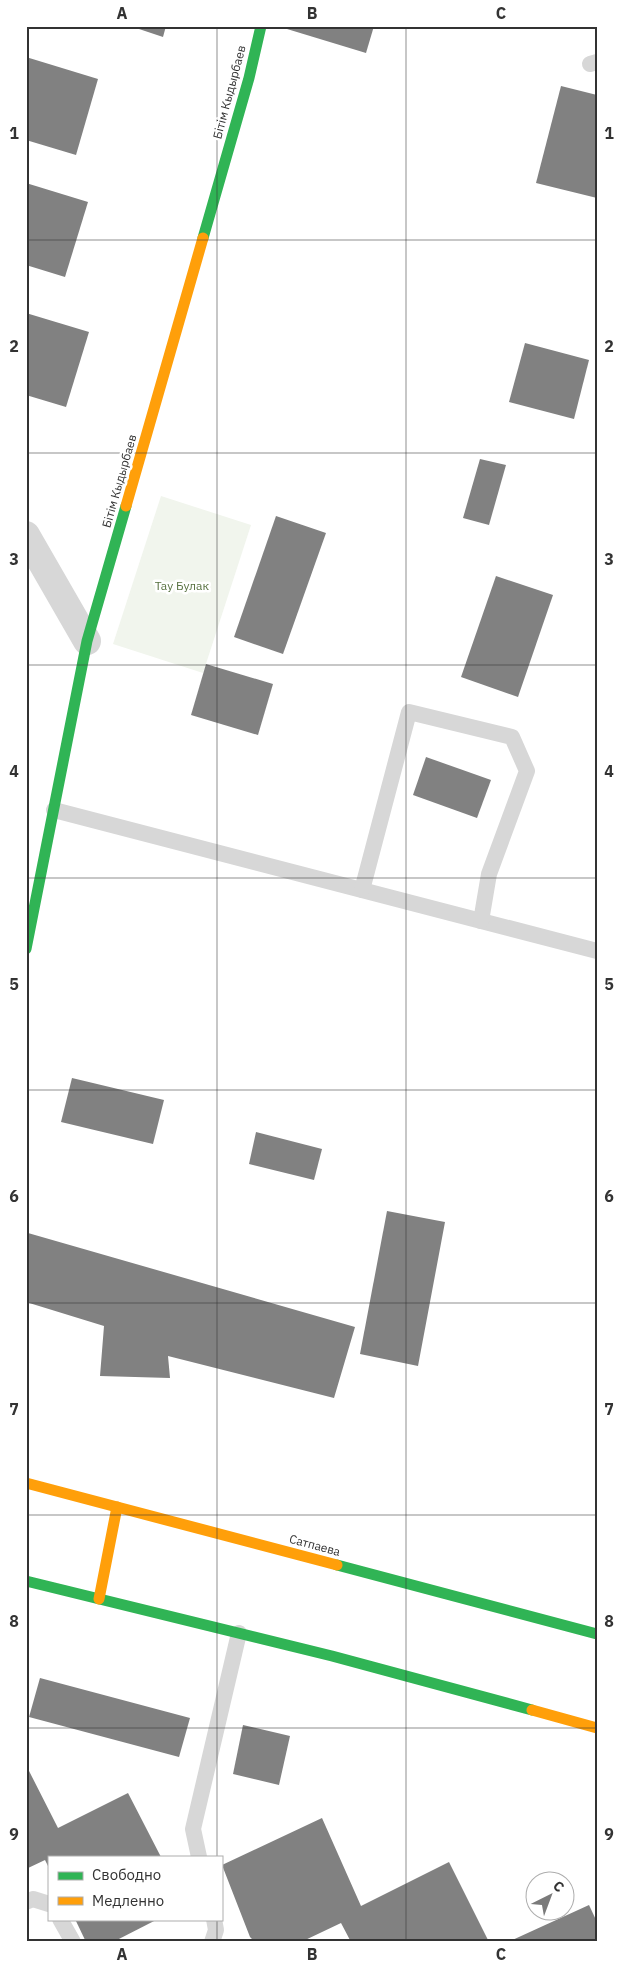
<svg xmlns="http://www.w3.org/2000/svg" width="623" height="1968" viewBox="0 0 623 1968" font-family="'IBM Plex Sans',sans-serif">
  <rect width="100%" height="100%" fill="#fff"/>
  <polygon fill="#f1f5ed" points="161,496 251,525 203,673 113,644"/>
  <g fill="#818181">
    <polygon points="130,26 166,26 163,37"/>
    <polygon points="287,26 374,26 366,53 287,29"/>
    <polygon points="26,57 98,79 76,155 26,140"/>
    <polygon points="561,86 597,95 597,198 536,183"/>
    <polygon points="26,183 88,202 65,277 26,265"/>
    <polygon points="26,313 89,332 66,407 26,395"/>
    <polygon points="525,343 589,360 574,419 509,402"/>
    <polygon points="480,459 506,465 489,525 463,518"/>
    <polygon points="276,516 326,533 283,654 234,637"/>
    <polygon points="496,576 553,595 518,697 461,677"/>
    <polygon points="206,664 273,684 258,735 191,715"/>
    <polygon points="426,757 491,780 477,818 413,795"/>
    <polygon points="72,1078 164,1100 153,1144 61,1122"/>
    <polygon points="256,1132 322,1149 314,1180 249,1164"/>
    <polygon points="387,1211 445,1222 418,1366 360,1354"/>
    <polygon points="28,1233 355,1327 334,1398 168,1356 170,1378 100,1376 104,1326 26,1302 26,1243"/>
    <polygon points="40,1678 190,1718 179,1757 29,1717"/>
    <polygon points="243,1725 290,1736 279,1785 233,1774"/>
    <polygon points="26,1765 58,1828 128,1793 161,1857 49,1857 49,1868 45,1860 26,1869"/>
    <polygon points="322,1818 361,1906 449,1862 489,1942 351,1942 341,1923 301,1942 255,1942 250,1937 222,1865"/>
    <polygon points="589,1905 597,1922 597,1942 508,1942"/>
    <polygon points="75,1919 158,1919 113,1942 86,1942"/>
  </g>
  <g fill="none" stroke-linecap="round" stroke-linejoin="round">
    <g stroke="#d7d7d7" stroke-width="16">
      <polyline points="590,64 597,62"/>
      <polyline points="54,810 597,951"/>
      <polyline points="362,890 409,712 512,737 527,771 489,874 481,921"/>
      <polyline points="199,1857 193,1829 239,1633"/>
      <polyline points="26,1902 33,1899 49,1904"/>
      <polyline points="60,1919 73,1942"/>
      <polyline points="212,1942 216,1930 214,1919"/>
    </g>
    <polyline stroke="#d7d7d7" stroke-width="28" points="26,535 87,641"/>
    <g stroke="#30b455" stroke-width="11">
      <polyline points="203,238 249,78 261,26"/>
      <polyline points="26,949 87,641 126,506"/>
      <polyline points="337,1565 597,1634"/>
      <polyline points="26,1581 332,1656 532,1710"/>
    </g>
    <g stroke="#ff9f0a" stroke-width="11">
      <polyline points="126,506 203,238"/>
      <polyline points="26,1483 337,1565"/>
      <polyline points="99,1599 117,1507"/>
      <polyline points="532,1710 597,1728"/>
    </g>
  </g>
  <path fill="none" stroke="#333" stroke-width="1" stroke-opacity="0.55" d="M217 26V1857M406 26V1942M26 240H597M26 453H597M26 665H597M26 878H597M26 1090H597M26 1303H597M26 1515H597M26 1728H597M217 1919V1942"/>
  <g text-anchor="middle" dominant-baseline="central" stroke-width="5" stroke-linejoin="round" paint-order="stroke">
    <g font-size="12" fill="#333" stroke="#fff">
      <text transform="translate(229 92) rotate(-75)">Бiтiм Кыдырбаев</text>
      <text transform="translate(119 481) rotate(-74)">Бiтiм Кыдырбаев</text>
      <text transform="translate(315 1545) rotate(15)">Сатпаева</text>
    </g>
    <g font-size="12" fill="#56703f" stroke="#fff">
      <text x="182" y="585">Тау Булак</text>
    </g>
  </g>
  <rect width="623" height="1968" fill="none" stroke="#ffffff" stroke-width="55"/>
  <rect x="48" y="1856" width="175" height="65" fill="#ffffff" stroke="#adadad"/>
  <rect x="58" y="1872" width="25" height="8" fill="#30b455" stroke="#adadad"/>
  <text x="92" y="1880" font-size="15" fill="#333333">Свободно</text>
  <rect x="58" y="1897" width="25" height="8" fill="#ff9f0a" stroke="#adadad"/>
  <text x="92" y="1906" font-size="15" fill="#333333">Медленно</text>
  <g transform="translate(550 1896) rotate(42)"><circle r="24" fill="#ffffff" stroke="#adadad"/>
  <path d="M0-4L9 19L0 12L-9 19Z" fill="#7a7a7a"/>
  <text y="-8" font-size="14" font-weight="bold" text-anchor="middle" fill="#333333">С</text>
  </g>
  <rect x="28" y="28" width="568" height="1912" fill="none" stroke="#333" stroke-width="2"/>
  <g font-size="16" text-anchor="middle" font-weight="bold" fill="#333">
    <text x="122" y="19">A</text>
    <text x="312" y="19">B</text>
    <text x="501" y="19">C</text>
    <text x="14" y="139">1</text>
    <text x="609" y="139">1</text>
    <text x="14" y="352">2</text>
    <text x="609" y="352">2</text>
    <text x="14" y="565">3</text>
    <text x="609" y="565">3</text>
    <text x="14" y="777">4</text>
    <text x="609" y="777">4</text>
    <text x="14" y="990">5</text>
    <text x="609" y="990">5</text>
    <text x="14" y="1202">6</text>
    <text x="609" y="1202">6</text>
    <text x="14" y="1415">7</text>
    <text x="609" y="1415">7</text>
    <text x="14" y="1627">8</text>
    <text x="609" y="1627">8</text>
    <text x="14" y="1840">9</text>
    <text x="609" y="1840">9</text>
    <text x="122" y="1960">A</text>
    <text x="312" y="1960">B</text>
    <text x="501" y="1960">C</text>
  </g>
</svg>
